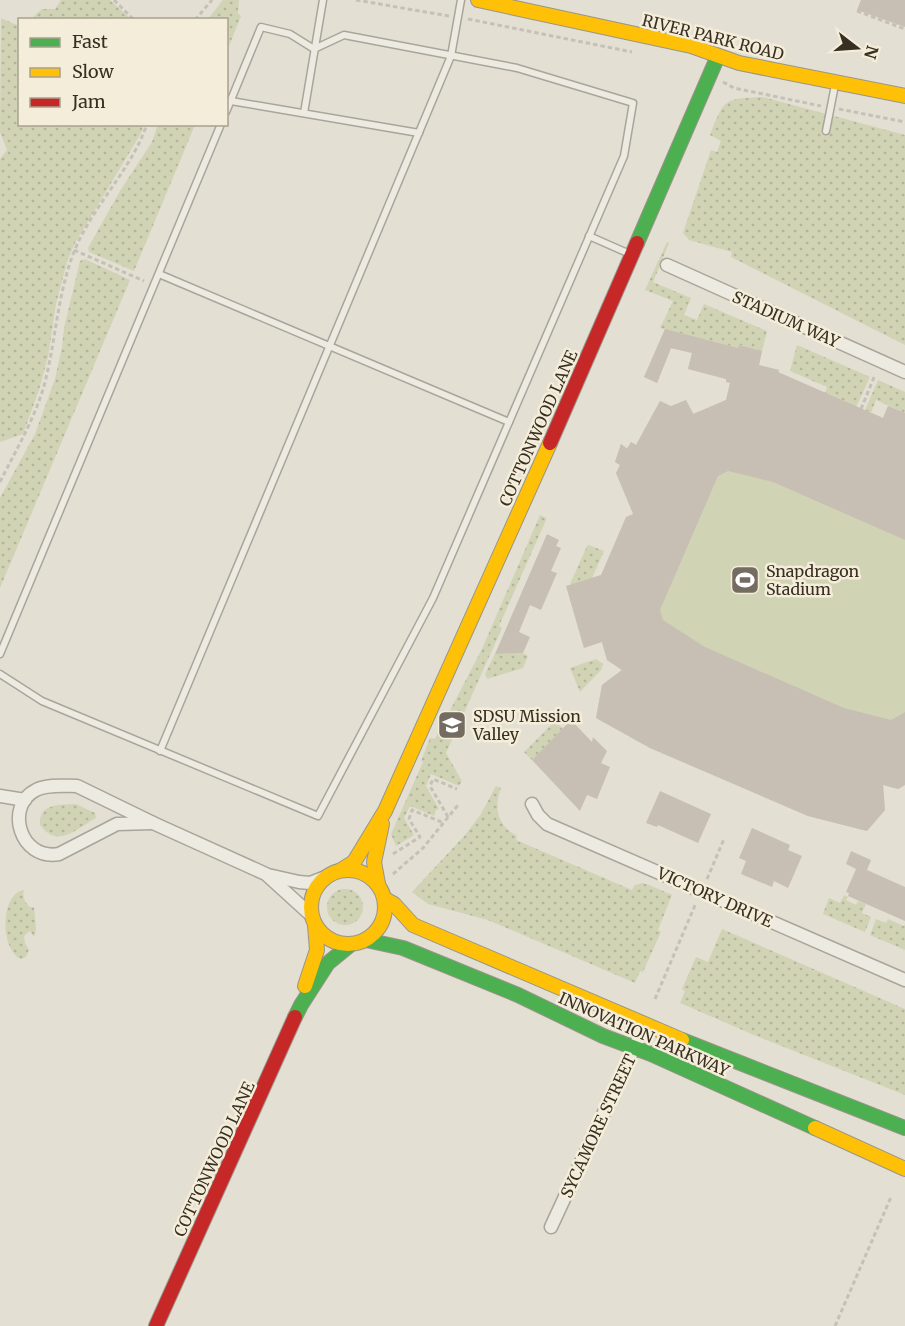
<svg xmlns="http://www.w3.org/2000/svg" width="905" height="1326" viewBox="0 0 905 1326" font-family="Merriweather,serif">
  <defs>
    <pattern id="green-dots" width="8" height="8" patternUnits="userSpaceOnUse" patternTransform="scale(1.5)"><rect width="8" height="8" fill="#d1d3b5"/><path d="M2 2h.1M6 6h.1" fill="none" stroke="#b4b59b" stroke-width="1.8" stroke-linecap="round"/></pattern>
  </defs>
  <rect width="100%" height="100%" fill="#e3dfd2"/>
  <g fill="url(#green-dots)">
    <polygon points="61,0 110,0 131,19 31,19 42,9 55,9"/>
    <polygon points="223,0 239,0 238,13 241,16 227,51 226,20 208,19"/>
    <polygon points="1,18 19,26 20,124 144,125 140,135 75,243 67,262 56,304 48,357 39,390 23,434 0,442 0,159 7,150 0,132"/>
    <path d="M763 97 905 135V345L731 257 732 252 689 240 683 233 711 150 717 152 721 141 710 135C725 98 723 99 763 97Z"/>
    <polygon points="158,124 195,125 134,271 89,252 88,248 120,191 152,142"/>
    <polygon points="667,242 669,243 653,282 691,298 684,315 697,320 704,304 767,331 762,351 740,345 738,348 660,328 673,301 645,290"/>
    <polygon points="85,259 130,280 0,588 0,498 35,434 55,379 62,347 64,328 80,261"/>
    <polygon points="797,345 870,377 856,407 825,393 827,387 790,371"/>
    <polygon points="878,380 905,392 905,413 876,400 871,413 865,410"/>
    <polygon points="540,515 546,518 546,520 499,626 502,628 446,753 462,781 459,786 431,774 426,786 439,809 436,810 434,816 410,806 404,818 414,835 396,846 391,834 423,762 421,761 430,738 435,739 482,649"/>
    <polygon points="589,545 604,551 592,578 575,586 570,584 587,546"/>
    <polygon points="523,653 528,656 523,668 487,679 485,674 495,654"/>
    <polygon points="596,659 603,664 601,670 580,692 570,668"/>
    <polygon points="554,722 563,728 532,760 524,752"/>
    <path d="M496 786 501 788C493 808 498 826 517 836L516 840 632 890 635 885 643 883 649 885 672 895 658 930 661 932 643 972 640 971 635 983 488 920 428 904 412 892 466 834 481 814Z"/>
    <path d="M76 804 95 813 96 818C76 829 58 849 40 825 39 803 59 805 76 804Z"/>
    <circle cx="345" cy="907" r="18"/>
    <path d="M24 890C22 896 25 903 30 907H34L36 929 34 937 30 931 24 936 25 943 29 950 26 957 21 959C0 950 0 893 24 890Z"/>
    <polygon points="844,895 848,897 846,900 856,905 858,901 866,904 862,913 871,917 865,932 823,914 829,898 840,903"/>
    <polygon points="876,919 886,923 888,919 904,926 905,924 905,950 870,935"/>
    <polygon points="722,929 905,1009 905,1095 754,1035 680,1003 685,991 682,989 696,957 708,962"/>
  </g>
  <polygon fill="#d1d3b5" points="665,329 738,348 739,345 762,351 759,365 779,370 779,373 883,418 888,406 905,413 905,785 898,789 883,785 885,810 867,831 808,816 650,748 596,718 602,685 622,670 607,660 598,628 584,648 570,599 577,583 601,575 635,513 630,505 616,473 620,465 615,462 621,444 627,448 631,442 636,445 660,401 665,403 667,408 686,400 694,414 726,400 730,383 726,382 726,379 688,369 692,353 671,348 657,383 644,377"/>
  <g fill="#c7bfb3">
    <polygon points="861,0 905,0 905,27 857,10"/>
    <polygon points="665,329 738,348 739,345 762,351 759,365 779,370 778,372 883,418 888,406 905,413 905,540 773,482 728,471 718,476 660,610 663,620 705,647 844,708 891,720 905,712 905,785 898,789 883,785 885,810 867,831 808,816 650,748 596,718 602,685 622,670 607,660 602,642 584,648 566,586 601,575 626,517 633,514 616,473 620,465 615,462 621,444 627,449 631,442 636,445 660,401 671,406 686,400 693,414 726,400 730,383 726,382 726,379 688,369 692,353 671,348 657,383 644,377"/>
    <polygon points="547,534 559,540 556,546 561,548 551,571 557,573 541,610 530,605 519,632 530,637 523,653 495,654"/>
    <polygon points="571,720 592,742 593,737 607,751 601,763 610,767 597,799 587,795 580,811 532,760"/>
    <polygon points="660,791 711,814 698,843 658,825 657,827 646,823"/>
    <polygon points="752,828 790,845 788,850 802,856 788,888 774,881 772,887 741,874 746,861 739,858"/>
    <polygon points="851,851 871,860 867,870 905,887 905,921 848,896 849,893 846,892 856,869 846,864"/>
  </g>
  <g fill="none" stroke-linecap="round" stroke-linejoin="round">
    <g stroke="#a9a59a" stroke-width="9">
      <g id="lane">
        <polyline points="231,101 419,133"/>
        <polyline points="304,113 323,0"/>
        <polyline points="826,131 835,85"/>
        <polyline points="589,236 630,254"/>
        <polyline points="159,274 509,422"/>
        <polyline points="0,654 221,124"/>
        <polyline points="0,674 42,701 318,816 433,598 624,156 633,103 517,68 344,35 314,49 290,34 261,27 226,112"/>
        <polyline points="160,751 451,56 461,0"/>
      </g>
    </g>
    <g stroke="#a9a59a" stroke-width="15">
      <g id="street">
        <polyline points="667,265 905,372"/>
        <path d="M77 786 153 823 117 824 59 854C20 861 4 806 36 790 47 784 65 786 77 786Z"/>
        <polyline points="0,796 25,800"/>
        <polyline points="532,804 538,815 547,824 905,980"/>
        <polyline points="153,823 268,875 299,882 310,883 328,876"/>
        <polyline points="268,876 312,916"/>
        <polyline points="551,1227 645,1024"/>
      </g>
    </g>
    <g stroke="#99948a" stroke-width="16">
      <g id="fast">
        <polyline points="637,243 718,56"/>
        <polyline points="366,940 403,948 518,995 603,1036 651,1054 815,1128"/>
        <polyline points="295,1017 301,1005 328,963 350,945"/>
        <polyline points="682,1040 905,1128"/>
      </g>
    </g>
    <g stroke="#99948a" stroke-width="16">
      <g id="slow">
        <polyline points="478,0 691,46 739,63 905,96"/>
        <circle cx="348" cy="907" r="37"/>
        <polyline points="341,870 354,862 385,811 550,443"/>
        <polyline points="378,884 374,862 382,824"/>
        <polyline points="385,899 394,904 413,925 682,1040"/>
        <polyline points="305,986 317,950 315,925"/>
        <polyline points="815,1128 905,1169"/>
      </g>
    </g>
    <g stroke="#99948a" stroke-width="16">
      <g id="jam">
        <polyline points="550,443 637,243"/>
        <polyline points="156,1326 295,1017"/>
      </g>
    </g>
    <g stroke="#c5c1b9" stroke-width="3" stroke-dasharray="4.5 3" stroke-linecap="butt">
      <polyline points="114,0 134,20"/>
      <polyline points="356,0 449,16"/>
      <polyline points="857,11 905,29"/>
      <polyline points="468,19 632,52"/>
      <polyline points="195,20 212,0"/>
      <polyline points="723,82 734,88 821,106"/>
      <polyline points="839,109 905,122"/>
      <polyline points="74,250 144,281"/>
      <polyline points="861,409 875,375"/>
      <path d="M0 482C16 450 34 420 44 386 56 341 57 295 74 252 92 206 131 171 147 124"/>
      <polyline points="448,817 430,786 433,779 457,789"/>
      <polyline points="393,854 420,837 409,819 412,810 444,823"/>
      <polyline points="393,874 423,848 458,805"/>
      <polyline points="707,879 724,839"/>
      <polyline points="655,999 696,903"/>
      <polyline points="835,1326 891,1197"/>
    </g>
    <use href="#lane" stroke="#edeae2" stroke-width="6"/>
    <use href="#street" stroke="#edeae2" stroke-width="12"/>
    <use href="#fast" stroke="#4caf50" stroke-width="14"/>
    <use href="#slow" stroke="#ffc107" stroke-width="14"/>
    <use href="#jam" stroke="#c62828" stroke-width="14"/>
  </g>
  <defs>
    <g id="stadium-square" transform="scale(1.5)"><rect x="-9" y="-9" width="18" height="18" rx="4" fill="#746c60" stroke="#f3edd9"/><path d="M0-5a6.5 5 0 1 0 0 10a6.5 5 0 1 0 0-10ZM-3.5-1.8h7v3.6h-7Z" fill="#fff"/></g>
    <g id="university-square" transform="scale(1.5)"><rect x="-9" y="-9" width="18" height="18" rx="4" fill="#746c60" stroke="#f3edd9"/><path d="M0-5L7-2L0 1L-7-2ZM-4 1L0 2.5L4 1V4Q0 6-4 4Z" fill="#fff"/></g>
  </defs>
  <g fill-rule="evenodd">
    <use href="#stadium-square" x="745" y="580"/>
    <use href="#university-square" x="452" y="725"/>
  </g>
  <g text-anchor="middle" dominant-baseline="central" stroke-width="5" stroke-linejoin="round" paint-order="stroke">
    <g font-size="16" fill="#392e22" stroke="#f3edd9">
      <text transform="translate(713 37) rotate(14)">RIVER PARK ROAD</text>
      <text transform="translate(786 319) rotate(24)">STADIUM WAY</text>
      <text transform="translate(538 428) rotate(-66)">COTTONWOOD LANE</text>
      <text transform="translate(715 897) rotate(24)">VICTORY DRIVE</text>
      <text transform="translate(644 1034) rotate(24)">INNOVATION PARKWAY</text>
      <text transform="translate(598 1126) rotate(-65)">SYCAMORE STREET</text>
      <text transform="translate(214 1159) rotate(-65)">COTTONWOOD LANE</text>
    </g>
    <g font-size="16" fill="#392e22" stroke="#f3edd9" text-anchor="start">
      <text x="766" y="571">Snapdragon<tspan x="766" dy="18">Stadium</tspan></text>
      <text x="473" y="716">SDSU Mission<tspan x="473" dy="18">Valley</tspan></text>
    </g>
  </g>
  <rect x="18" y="18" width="210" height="108" fill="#f3edd9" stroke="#a9a190" stroke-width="1.5"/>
  <rect x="30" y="38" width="30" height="9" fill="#4caf50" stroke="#a9a190" stroke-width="1.5"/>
  <text x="72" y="48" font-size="18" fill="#392e22">Fast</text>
  <rect x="30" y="68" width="30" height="9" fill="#ffc107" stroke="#a9a190" stroke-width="1.5"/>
  <text x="72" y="78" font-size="18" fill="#392e22">Slow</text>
  <rect x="30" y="98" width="30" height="9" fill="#c62828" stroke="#a9a190" stroke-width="1.5"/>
  <text x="72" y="108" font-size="18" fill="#392e22">Jam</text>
  <g transform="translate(857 48) rotate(107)" stroke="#f3edd9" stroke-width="4.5" paint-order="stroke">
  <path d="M0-4.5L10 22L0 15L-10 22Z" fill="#392e22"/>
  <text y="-9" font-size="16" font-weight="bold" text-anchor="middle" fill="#392e22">N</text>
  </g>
</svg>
